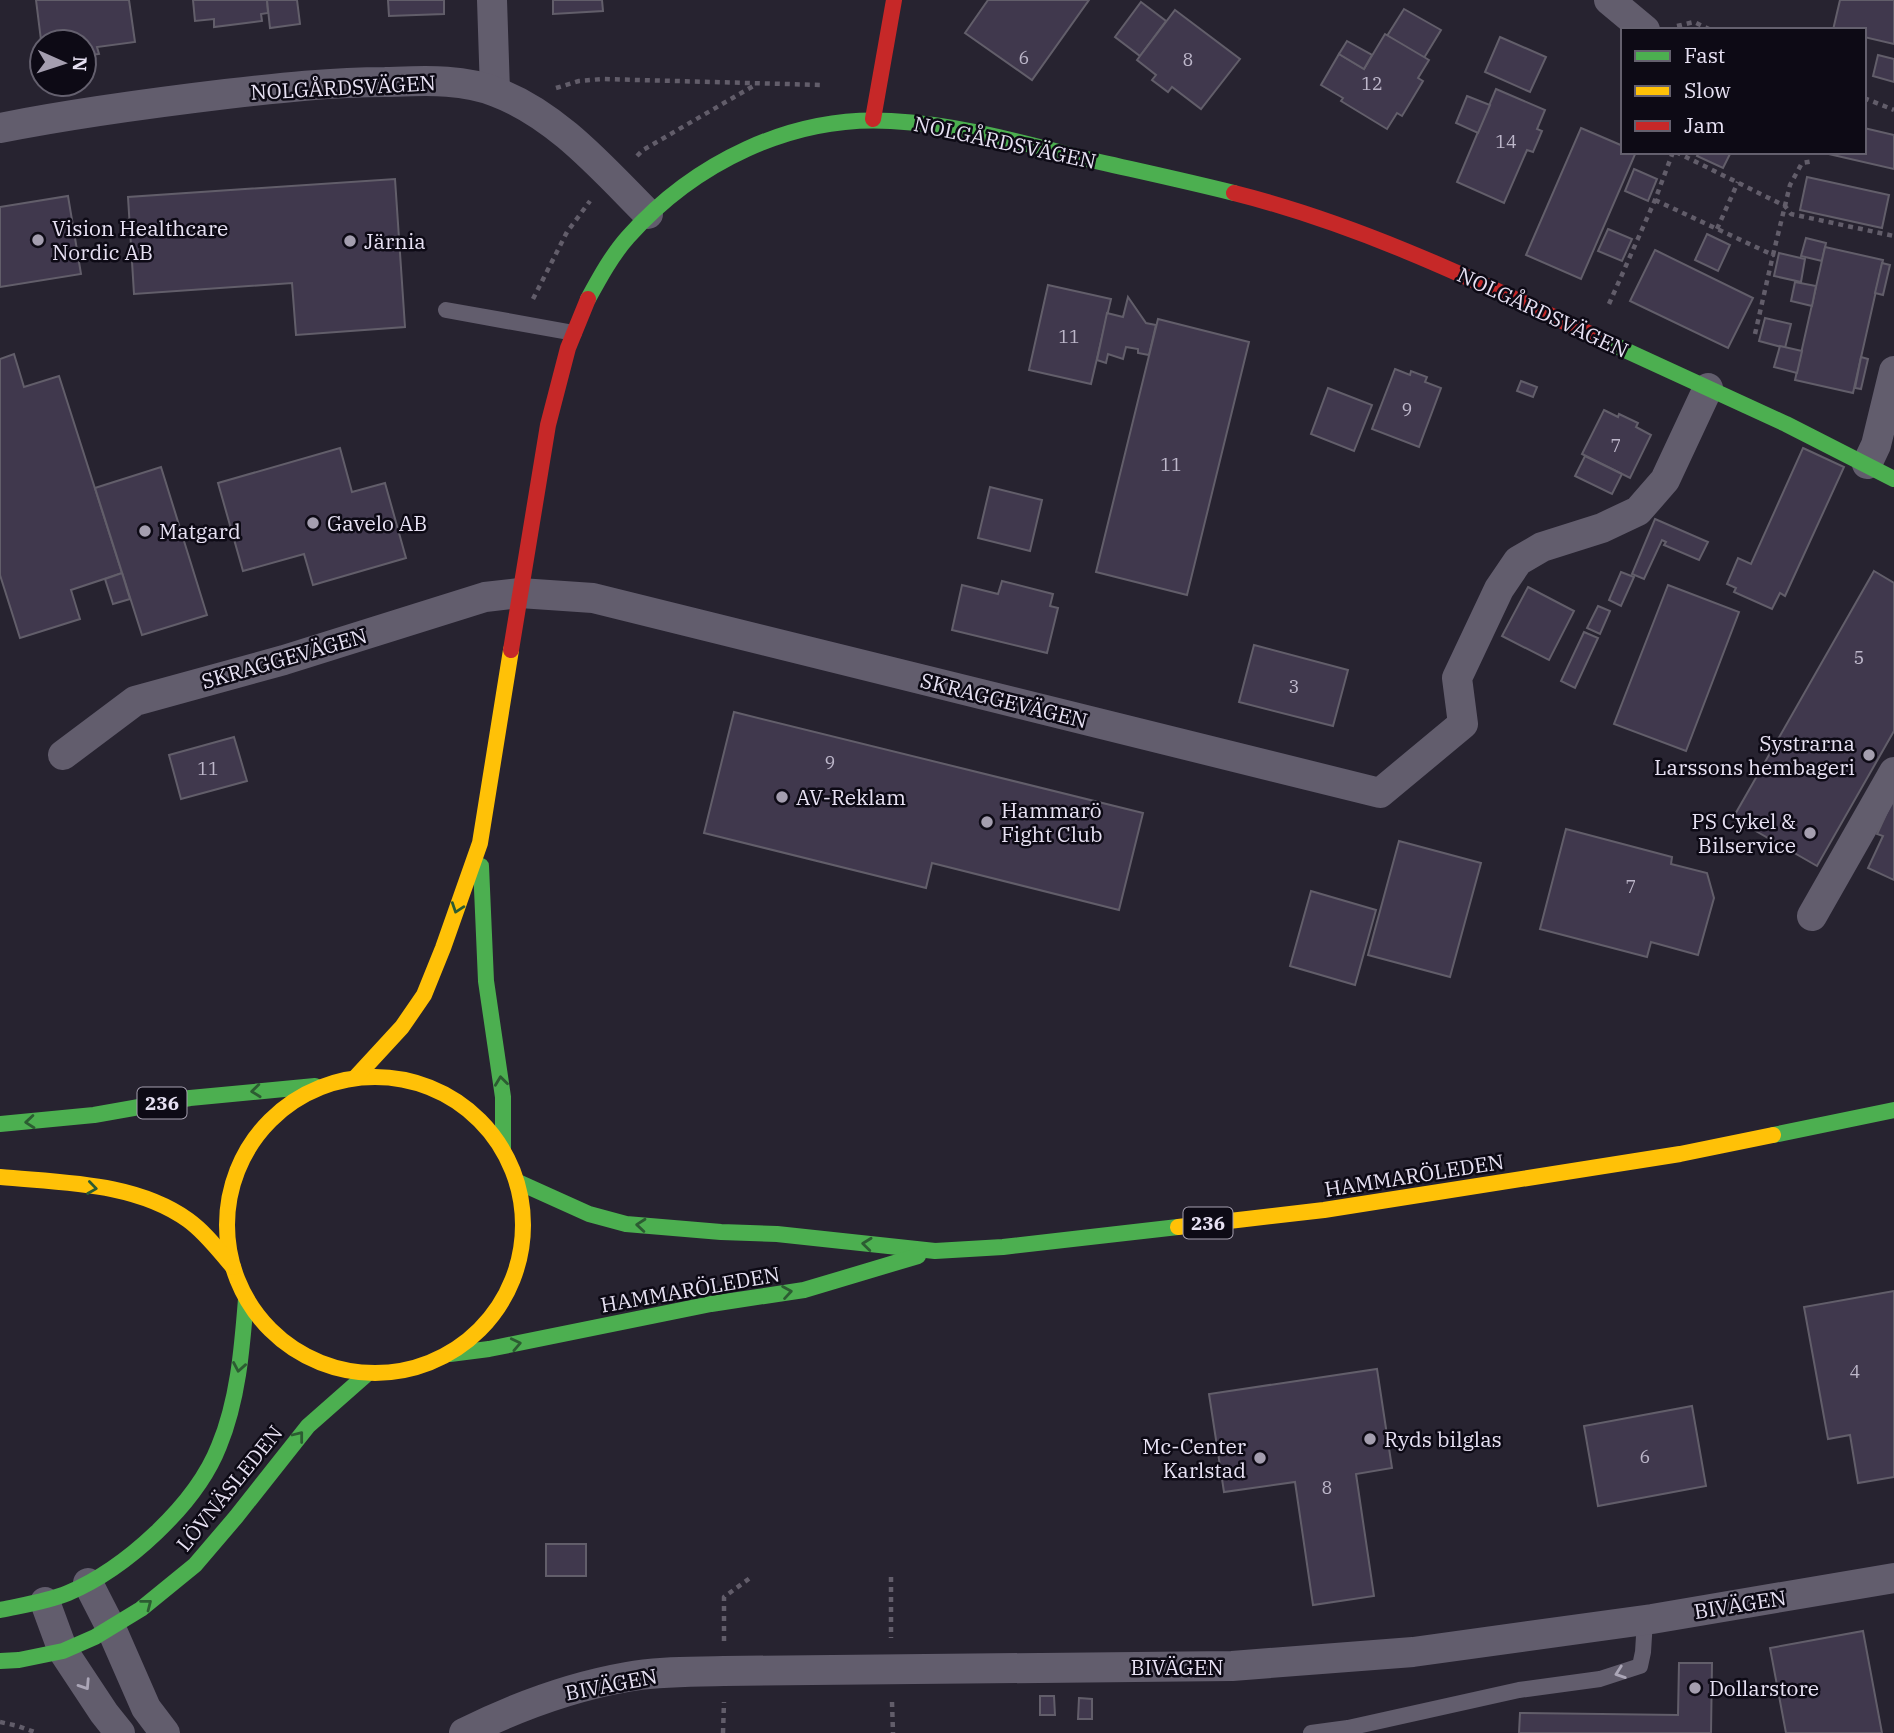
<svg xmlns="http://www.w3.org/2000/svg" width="1894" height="1733" viewBox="0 0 1894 1733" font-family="'IBM Plex Serif',serif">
  <rect width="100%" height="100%" fill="#272330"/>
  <g fill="#40384d" stroke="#625e6a" stroke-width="2">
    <polygon points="36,0 129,0 135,42 97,47 99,54 84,56 84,42 42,42 42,48"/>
    <polygon points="193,0 267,0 268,13 261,14 262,21 214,27 214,19 195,21"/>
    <polygon points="267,0 297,0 300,24 270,28"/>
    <polygon points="388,0 444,0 444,14 389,16"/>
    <polygon points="553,0 602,0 603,11 553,14"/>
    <polygon points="988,0 1089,0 1032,80 965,33"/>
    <polygon points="1840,0 1894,0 1894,44 1864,37 1864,30 1833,30"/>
    <polygon points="1141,2 1166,21 1140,56 1115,37"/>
    <polygon points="1404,9 1441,30 1424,58 1387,36"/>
    <polygon points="1175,10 1240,59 1201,109 1172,87 1168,92 1152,80 1156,75 1137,60"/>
    <polygon points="1385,34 1429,60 1418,78 1423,81 1402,116 1397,113 1387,129 1341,101 1343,98 1321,85 1339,54 1364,69"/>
    <polygon points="1500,37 1546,57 1530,92 1485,72"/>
    <polygon points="1347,41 1372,55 1364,69 1339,54"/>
    <polygon points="1878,55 1894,59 1894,82 1873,76"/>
    <polygon points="1496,89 1545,110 1537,129 1542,131 1533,152 1527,150 1504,203 1457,182"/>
    <polygon points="1467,96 1490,105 1478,133 1456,123"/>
    <polygon points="1581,128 1623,146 1623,152 1636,152 1581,279 1526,255"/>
    <polygon points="1864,128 1894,135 1894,169 1820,152 1864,152"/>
    <polygon points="1699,152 1731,152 1723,168 1697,156"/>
    <polygon points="1634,169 1657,179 1648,201 1625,191"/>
    <polygon points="1807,177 1889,195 1882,228 1800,210"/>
    <polygon points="395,179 405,327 296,335 292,283 134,294 128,197"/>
    <polygon points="68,196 81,274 0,287 0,207"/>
    <polygon points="1608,229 1632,239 1622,261 1598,251"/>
    <polygon points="1707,234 1730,245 1718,271 1695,260"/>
    <polygon points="1806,238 1826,243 1822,261 1801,256"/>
    <polygon points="1825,247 1883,260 1853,393 1795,380"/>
    <polygon points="1655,250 1753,298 1728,348 1630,301"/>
    <polygon points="1779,253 1805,259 1801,282 1774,276"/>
    <polygon points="1882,263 1890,265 1883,295 1875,293"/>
    <polygon points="1795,282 1816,286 1812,306 1791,301"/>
    <polygon points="1048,285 1111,299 1091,384 1029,370"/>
    <polygon points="1128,297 1146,323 1156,325 1149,355 1138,353 1138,349 1126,347 1123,359 1108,354 1106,363 1097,360 1107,313 1123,317"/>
    <polygon points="1765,318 1791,324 1785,348 1759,341"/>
    <polygon points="1158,319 1249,342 1187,595 1096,572"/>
    <polygon points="1780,346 1802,351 1797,373 1774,367"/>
    <polygon points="14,354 24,387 59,376 122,573 71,590 80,619 20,638 0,575 0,359"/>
    <polygon points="1861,357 1868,359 1861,389 1855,388"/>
    <polygon points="1395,369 1410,375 1411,371 1427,377 1425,382 1441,388 1419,447 1372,429"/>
    <polygon points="1521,381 1537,387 1533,397 1517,391"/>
    <polygon points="1328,388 1372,405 1354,451 1311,434"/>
    <polygon points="1604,410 1618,417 1619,414 1638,423 1636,427 1651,435 1630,478 1582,454"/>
    <polygon points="340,448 352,492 385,483 406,558 313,585 304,554 243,571 218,483"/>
    <polygon points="1803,448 1844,467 1785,596 1780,593 1772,609 1734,592 1736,588 1727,584 1738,558 1751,564"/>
    <polygon points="1585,456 1622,474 1612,494 1575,476"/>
    <polygon points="161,467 207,615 142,635 95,488"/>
    <polygon points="990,487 1042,500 1030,551 978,538"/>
    <polygon points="1655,519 1708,542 1699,560 1664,545 1666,542 1662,540 1644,579 1632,574"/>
    <polygon points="1874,571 1894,583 1894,731 1817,866 1733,818"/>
    <polygon points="1621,572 1634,577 1621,606 1609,600"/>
    <polygon points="122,573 130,599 113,604 105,579"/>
    <polygon points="1002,581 1053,594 1050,606 1058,608 1047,653 952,630 962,585 998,594"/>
    <polygon points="1668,585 1739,612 1686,751 1614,724"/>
    <polygon points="1528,587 1574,611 1549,660 1502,636"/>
    <polygon points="1598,606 1610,611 1600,634 1587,628"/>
    <polygon points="1584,632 1598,638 1575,688 1561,681"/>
    <polygon points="1254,645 1348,670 1333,726 1239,702"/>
    <polygon points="734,712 1143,813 1119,910 932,863 926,888 704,833"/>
    <polygon points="234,737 247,781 181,799 169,755"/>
    <polygon points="1894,797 1894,880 1868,868 1883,836 1877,834"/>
    <polygon points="1566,829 1672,857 1671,864 1707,873 1714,898 1698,955 1651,942 1647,957 1540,929"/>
    <polygon points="1399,841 1481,863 1450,977 1368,955"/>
    <polygon points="1311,891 1376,910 1355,985 1290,966"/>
    <polygon points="1894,1291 1894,1477 1858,1483 1850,1435 1828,1439 1804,1307"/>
    <polygon points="1377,1369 1392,1468 1356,1474 1374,1596 1313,1605 1295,1482 1224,1492 1209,1394"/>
    <polygon points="1692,1406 1706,1486 1598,1506 1584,1426"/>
    <rect x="546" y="1544" width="40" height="32"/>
    <polygon points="1863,1631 1882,1733 1786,1733 1770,1648"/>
    <polygon points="1679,1663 1712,1663 1711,1733 1519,1733 1520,1713 1678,1715"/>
    <polygon points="1040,1696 1054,1696 1055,1715 1040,1715"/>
    <polygon points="1079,1698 1092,1699 1092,1719 1078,1719"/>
  </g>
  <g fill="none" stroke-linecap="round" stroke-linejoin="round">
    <g stroke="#625d6a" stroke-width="4.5" stroke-dasharray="5 5" stroke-linecap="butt">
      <polyline points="1677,26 1694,22 1711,30"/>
      <polyline points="556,88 579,81 602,79 822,85"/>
      <polyline points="1864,98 1894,110"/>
      <polyline points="1676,152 1785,206 1791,214 1894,236"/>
      <polyline points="637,156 643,150 755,85"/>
      <polyline points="1655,200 1773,255 1790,185 1802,163 1814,161"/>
      <polyline points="1717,229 1738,182"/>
      <polyline points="533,299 567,232 590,201"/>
      <polyline points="1609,304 1655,200 1673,152"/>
      <polyline points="1755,334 1773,255"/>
      <polyline points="891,1577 891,1638"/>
      <polyline points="724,1641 724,1597 750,1578"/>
      <polyline points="892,1702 893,1733"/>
      <polyline points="0,1722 18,1726 37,1733"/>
      <polyline points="723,1733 724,1702"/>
    </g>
    <g stroke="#625d6d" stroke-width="16">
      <polyline points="446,310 574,333"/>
      <polyline points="1311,1733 1348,1728 1519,1690 1600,1679 1640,1666 1643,1652 1645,1620"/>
    </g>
    <g stroke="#625d6d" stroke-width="30">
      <polyline points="492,0 495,91"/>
      <polyline points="1609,0 1645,30"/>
      <path d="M0 128C75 113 151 103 226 94 279 88 332 82 385 82 422 81 461 78 496 92 557 115 603 169 648 214"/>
      <polyline points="1867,464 1876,445 1894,371"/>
      <polyline points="63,755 135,701 284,660 485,597 520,593 593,598 1380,793 1463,724 1457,678 1499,589 1518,561 1542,547 1602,528 1638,511 1665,480 1708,388"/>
      <polyline points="1812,916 1894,772"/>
      <polyline points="88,1583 111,1628 146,1708 165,1733"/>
      <polyline points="45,1602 63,1651 104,1713 120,1733"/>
      <path d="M464 1733C516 1707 570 1687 627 1677 658 1671 692 1672 724 1671L1232 1666 1413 1652 1652 1619 1894 1578"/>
    </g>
    <g stroke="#4caf50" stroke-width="16">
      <path d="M588 299C600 277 612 255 628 237 694 163 791 115 891 121 955 124 1016 141 1078 157 1130 169 1182 180 1234 193"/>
      <polyline points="1601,339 1786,424 1894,479"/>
      <polyline points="481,866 486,981 503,1097 503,1149"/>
      <polyline points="0,1124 94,1115 190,1098 315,1086"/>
      <polyline points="1773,1135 1894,1110"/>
      <polyline points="518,1182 589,1214 626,1224 721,1232 777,1234 935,1251 1003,1247 1178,1227"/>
      <polyline points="450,1354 489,1349 711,1304 804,1290 918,1256"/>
      <path d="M0 1610C23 1605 46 1602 68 1593 125 1569 196 1505 219 1446 238 1400 242 1349 246 1299"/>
      <polyline points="0,1661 19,1660 63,1651 95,1637 141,1609 195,1565 236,1517 308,1426 367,1374"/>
    </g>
    <g stroke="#ffc107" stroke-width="16">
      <circle cx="375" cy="1225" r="148"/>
      <polyline points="355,1078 402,1027 424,995 443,948 480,843 511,650"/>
      <path d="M0 1177C62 1183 135 1182 188 1220 206 1233 219 1251 233 1267"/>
      <polyline points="1178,1227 1324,1210 1680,1154 1773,1135"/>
    </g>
    <g stroke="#c62828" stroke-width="16">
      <polyline points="873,119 894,0"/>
      <path d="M1234 193C1362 225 1481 283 1601 339"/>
      <polyline points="511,650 548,425 568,348 588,299"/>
    </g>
  </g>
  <defs><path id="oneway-chevron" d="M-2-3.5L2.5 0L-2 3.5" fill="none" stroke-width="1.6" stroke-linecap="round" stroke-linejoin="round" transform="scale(1.75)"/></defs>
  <g stroke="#2c5c32">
    <use href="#oneway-chevron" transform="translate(457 908) rotate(109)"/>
    <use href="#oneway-chevron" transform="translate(501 1081) rotate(-97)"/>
    <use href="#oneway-chevron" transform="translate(256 1091) rotate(174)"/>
    <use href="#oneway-chevron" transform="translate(30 1122) rotate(175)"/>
    <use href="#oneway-chevron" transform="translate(92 1188) rotate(8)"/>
    <use href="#oneway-chevron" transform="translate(641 1225) rotate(-175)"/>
    <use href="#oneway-chevron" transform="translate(867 1244) rotate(-174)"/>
    <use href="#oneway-chevron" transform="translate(787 1292) rotate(-9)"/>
    <use href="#oneway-chevron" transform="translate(516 1344) rotate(-12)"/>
    <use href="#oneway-chevron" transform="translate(239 1367) rotate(100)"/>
    <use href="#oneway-chevron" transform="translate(299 1436) rotate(-52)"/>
    <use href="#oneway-chevron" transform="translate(147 1604) rotate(-38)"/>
  </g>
  <g stroke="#aba6b7">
    <use href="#oneway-chevron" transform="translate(1620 1673) rotate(161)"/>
    <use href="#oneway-chevron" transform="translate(85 1685) rotate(57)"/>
  </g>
  <g fill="#a49eaf" stroke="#0d0a15" stroke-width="2.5">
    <circle cx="38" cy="240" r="7"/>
    <circle cx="350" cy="241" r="7"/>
    <circle cx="313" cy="523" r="7"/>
    <circle cx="145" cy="531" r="7"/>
    <circle cx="1869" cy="755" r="7"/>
    <circle cx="782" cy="797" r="7"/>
    <circle cx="987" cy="822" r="7"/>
    <circle cx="1810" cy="833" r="7"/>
    <circle cx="1370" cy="1439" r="7"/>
    <circle cx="1260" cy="1458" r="7"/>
    <circle cx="1695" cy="1688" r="7"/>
  </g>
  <g text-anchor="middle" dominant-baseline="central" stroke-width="5" stroke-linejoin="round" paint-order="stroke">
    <g font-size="18" fill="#bdb7ca">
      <text x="1024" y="57">6</text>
      <text x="1188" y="59">8</text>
      <text x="1372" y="83">12</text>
      <text x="1506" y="141">14</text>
      <text x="1069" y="336">11</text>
      <text x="1407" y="409">9</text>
      <text x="1616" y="445">7</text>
      <text x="1171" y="464">11</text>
      <text x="1859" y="657">5</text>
      <text x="1294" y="686">3</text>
      <text x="830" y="762">9</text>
      <text x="208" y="768">11</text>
      <text x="1631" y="886">7</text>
      <text x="1855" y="1371">4</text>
      <text x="1645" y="1456">6</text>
      <text x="1327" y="1487">8</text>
    </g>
    <g fill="#0d0a15" stroke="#a6a0b0" stroke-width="2">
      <rect x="137.5" y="1087.5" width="49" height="31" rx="5"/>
      <rect x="1183.5" y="1207.5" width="49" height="31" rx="5"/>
    </g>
    <g font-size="19" font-weight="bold" fill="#e7e1f3">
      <text x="162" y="1103">236</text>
      <text x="1208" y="1223">236</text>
    </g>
    <g font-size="21" fill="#e7e1f3" stroke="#0d0a15">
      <text transform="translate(343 87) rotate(-3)">NOLGÅRDSVÄGEN</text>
      <text transform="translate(1005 142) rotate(12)">NOLGÅRDSVÄGEN</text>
      <text transform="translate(1543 312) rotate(25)">NOLGÅRDSVÄGEN</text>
      <text transform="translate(284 658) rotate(-16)">SKRAGGEVÄGEN</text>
      <text transform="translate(1004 700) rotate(14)">SKRAGGEVÄGEN</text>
      <text transform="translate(1414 1175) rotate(-9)">HAMMARÖLEDEN</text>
      <text transform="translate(690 1289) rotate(-10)">HAMMARÖLEDEN</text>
      <text transform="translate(229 1488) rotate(-51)">LÖVNÄSLEDEN</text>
      <text transform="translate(1740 1604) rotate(-9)">BIVÄGEN</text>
      <text x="1177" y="1667">BIVÄGEN</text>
      <text transform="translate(611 1684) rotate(-11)">BIVÄGEN</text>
    </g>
    <g font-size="21" fill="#e7e1f3" stroke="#0d0a15" text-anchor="start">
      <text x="52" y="228">Vision Healthcare<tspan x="52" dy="24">Nordic AB</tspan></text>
      <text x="364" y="241">Järnia</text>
      <text x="327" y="523">Gavelo AB</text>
      <text x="159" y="531">Matgard</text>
      <text x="1855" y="743" text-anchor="end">Systrarna<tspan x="1855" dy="24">Larssons hembageri</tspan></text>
      <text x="796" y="797">AV-Reklam</text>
      <text x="1001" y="810">Hammarö<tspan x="1001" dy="24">Fight Club</tspan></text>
      <text x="1796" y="821" text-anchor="end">PS Cykel &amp;<tspan x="1796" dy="24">Bilservice</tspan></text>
      <text x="1384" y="1439">Ryds bilglas</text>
      <text x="1246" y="1446" text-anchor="end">Mc-Center<tspan x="1246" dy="24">Karlstad</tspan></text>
      <text x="1709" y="1688">Dollarstore</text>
    </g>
  </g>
  <rect x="1621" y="28" width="245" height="126" fill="#0d0a15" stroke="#64606e" stroke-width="2"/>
  <rect x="1635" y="51" width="35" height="10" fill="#4caf50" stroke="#64606e" stroke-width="2"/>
  <text x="1684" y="63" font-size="21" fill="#e7e1f3">Fast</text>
  <rect x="1635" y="86" width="35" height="10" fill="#ffc107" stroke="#64606e" stroke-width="2"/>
  <text x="1684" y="98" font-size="21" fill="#e7e1f3">Slow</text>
  <rect x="1635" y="121" width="35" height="10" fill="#c62828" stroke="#64606e" stroke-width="2"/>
  <text x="1684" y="133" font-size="21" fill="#e7e1f3">Jam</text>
  <g transform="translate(63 63) rotate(93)"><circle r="33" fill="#0d0a15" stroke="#64606e" stroke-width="2"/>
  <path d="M0-5L12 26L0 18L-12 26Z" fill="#a49eaf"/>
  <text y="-10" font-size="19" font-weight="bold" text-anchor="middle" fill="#e7e1f3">N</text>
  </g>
</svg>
